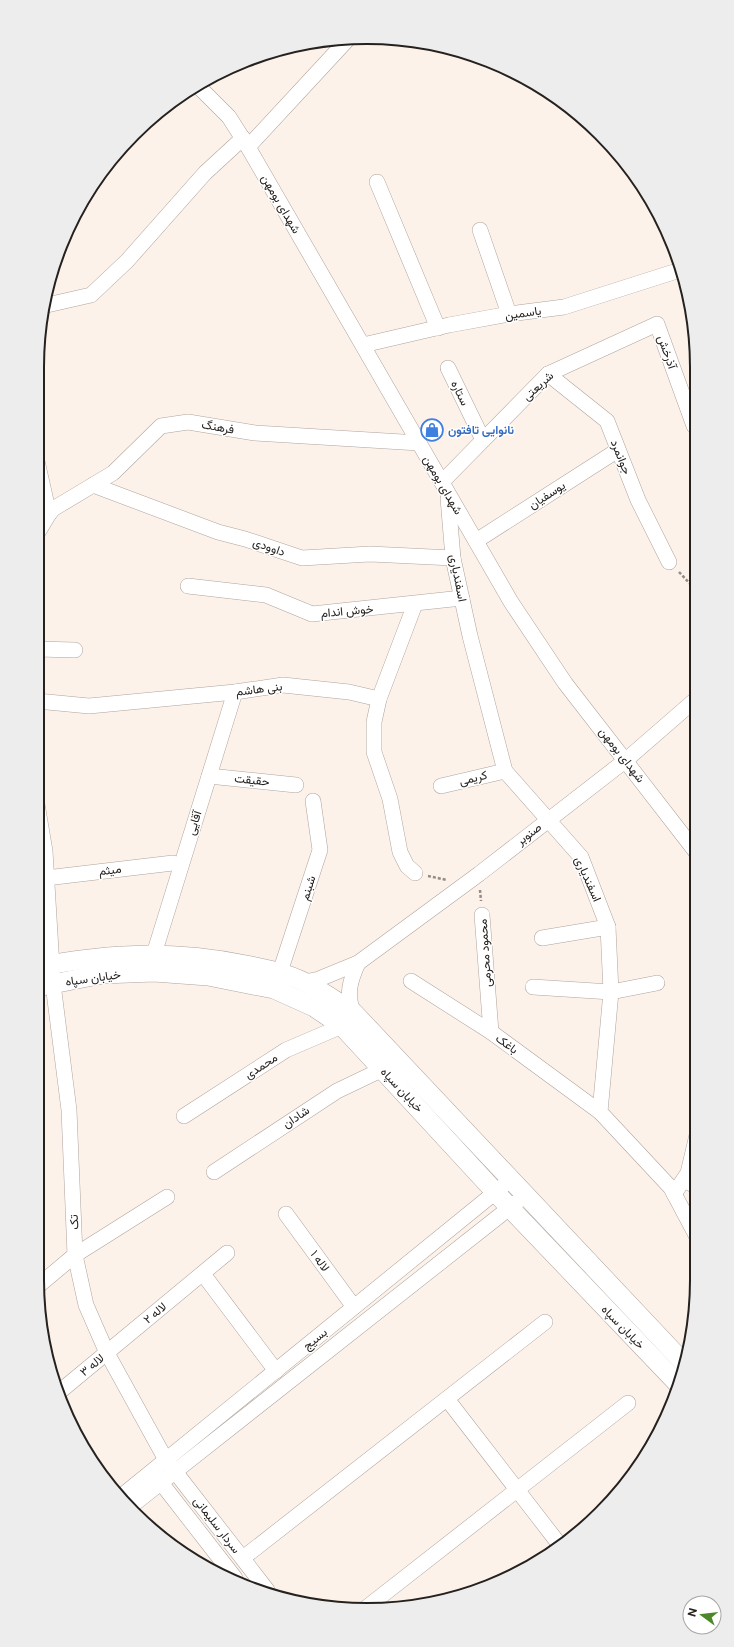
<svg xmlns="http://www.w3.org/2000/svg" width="734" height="1647" viewBox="0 0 734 1647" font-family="'Public Sans',Vazirmatn,sans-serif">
  <rect width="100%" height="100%" fill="#fdf2ea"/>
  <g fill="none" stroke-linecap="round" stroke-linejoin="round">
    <g stroke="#aea49d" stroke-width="16">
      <g id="minor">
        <polyline points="198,86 229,117 248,147 511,602 565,683 696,852"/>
        <polyline points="248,147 349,38"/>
        <polyline points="377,182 438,328"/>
        <polyline points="480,230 509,314"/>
        <polyline points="47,305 91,295 127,261 205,173 243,138"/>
        <polyline points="363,345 449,325 509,314 564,307 680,270"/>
        <polyline points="448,368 483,440"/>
        <polyline points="548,374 607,421 638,500 669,562"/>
        <polyline points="442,482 548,374 657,324 694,426"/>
        <polyline points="93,485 218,532 245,539 302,558 370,554 453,558"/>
        <polyline points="448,498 453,558 470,636 505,771 581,857 608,927 611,992 600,1112 671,1188 697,1237"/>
        <polyline points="49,514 53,509 113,473 161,426 188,422 255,433 419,443"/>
        <polyline points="37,534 49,514 37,461"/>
        <polyline points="476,541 618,450"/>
        <polyline points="188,586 266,595 312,614 462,598"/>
        <polyline points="37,649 75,650"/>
        <polyline points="379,699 374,722 374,752 390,799 400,852 407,866 415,873"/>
        <polyline points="37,701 89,706 235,692 283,685 349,692 379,699 415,604"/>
        <polyline points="209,776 296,785"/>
        <polyline points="441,786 505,771"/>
        <polyline points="37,804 45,851 53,984 69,1110 75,1255 86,1305 107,1353 166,1460 267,1590"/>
        <polyline points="46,878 173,863"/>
        <polyline points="482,915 491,1032"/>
        <polyline points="542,938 608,927"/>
        <polyline points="154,954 235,692"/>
        <polyline points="280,972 320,850 313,801"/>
        <polyline points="411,981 491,1032 600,1112"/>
        <polyline points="305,982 319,979 358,963 479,874 626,760 695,700"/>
        <polyline points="533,987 611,992 657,983"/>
        <path d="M353 1012C346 994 350 981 358 963"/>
        <polyline points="184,1116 286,1050 342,1026"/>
        <polyline points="214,1172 337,1091 383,1069"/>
        <polyline points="684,1180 697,1187"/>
        <polyline points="674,1194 688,1173 697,1135"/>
        <polyline points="286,1214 354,1307"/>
        <polyline points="203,1274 276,1371"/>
        <polyline points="38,1286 75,1255 167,1197"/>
        <polyline points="58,1393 227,1253"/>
        <polyline points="447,1399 559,1544"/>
        <polyline points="155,1475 235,1578"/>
        <polyline points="119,1498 503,1186"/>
        <polyline points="130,1507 517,1202"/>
        <polyline points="243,1558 545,1322"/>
        <polyline points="366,1608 628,1403"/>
      </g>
    </g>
    <g stroke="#aea49d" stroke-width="20">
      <g id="major">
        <path d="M37 967C111 953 171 950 246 965 266 969 286 973 304 982 321 990 337 1002 353 1012L683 1362"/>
        <polyline points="37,987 103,974 154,972 208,976 274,989 314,1007 342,1026 510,1208 680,1386"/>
      </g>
    </g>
    <g stroke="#928b86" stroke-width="2.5" stroke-dasharray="3 2" stroke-linecap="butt">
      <polyline points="679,572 695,589"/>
      <polyline points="428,876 447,880"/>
      <polyline points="480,890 481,901"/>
    </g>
    <use href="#minor" stroke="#fff" stroke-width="15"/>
    <use href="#major" stroke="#fff" stroke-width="19"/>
  </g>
  <defs>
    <g id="shop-ring" transform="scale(1.15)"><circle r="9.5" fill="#fff" stroke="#3f7fe0" stroke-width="1.5"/><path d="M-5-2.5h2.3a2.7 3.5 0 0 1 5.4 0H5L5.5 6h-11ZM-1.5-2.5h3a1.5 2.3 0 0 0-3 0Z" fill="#3f7fe0"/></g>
  </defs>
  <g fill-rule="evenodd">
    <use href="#shop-ring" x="432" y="430"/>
  </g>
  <g text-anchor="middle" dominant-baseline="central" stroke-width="3" stroke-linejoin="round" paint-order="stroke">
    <g font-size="12" fill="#25211f" stroke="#fff">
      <text transform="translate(281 204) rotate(60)">شهدای بومهن</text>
      <text transform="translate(523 313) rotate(-8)">یاسمین</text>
      <text transform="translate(667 352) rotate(71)">آذرخش</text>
      <text transform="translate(538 386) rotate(-42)">شریعتی</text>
      <text transform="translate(460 393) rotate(64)">ستاره</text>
      <text transform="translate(218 427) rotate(10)">فرهنگ</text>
      <text transform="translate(621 457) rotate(68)">جوانمرد</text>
      <text transform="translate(443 485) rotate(60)">شهدای بومهن</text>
      <text transform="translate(547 495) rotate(-33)">یوسفیان</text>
      <text transform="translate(269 547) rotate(19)">داوودی</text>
      <text transform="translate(458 578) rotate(79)">اسفندیاری</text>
      <text transform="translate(347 611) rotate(-5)">خوش اندام</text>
      <text transform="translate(259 689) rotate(-7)">بنی هاشم</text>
      <text transform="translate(622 755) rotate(52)">شهدای بومهن</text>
      <text transform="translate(473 778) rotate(-14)">کریمی</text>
      <text transform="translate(252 780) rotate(6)">حقیقت</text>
      <text transform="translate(194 823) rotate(-73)">آقایی</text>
      <text transform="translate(529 834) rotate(-38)">صنوبر</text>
      <text transform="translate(110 870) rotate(-7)">میثم</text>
      <text transform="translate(588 879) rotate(66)">اسفندیاری</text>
      <text transform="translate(308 888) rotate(-72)">شبنم</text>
      <text transform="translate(485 953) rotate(-94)">محمود محرمی</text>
      <text transform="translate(93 978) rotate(-8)">خیابان سپاه</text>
      <text transform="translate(507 1044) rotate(36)">باغک</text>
      <text transform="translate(261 1066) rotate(-33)">محمدی</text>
      <text transform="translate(402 1090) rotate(47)">خیابان سپاه</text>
      <text transform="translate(296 1117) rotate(-34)">شادان</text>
      <text transform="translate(74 1222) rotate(-93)">تک</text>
      <text transform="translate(320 1261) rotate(54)">لاله ۱</text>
      <text transform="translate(155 1313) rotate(-40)">لاله ۲</text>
      <text transform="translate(623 1327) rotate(46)">خیابان سپاه</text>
      <text transform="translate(315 1339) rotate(-39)">بسیج</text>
      <text transform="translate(92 1365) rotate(-39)">لاله ۳</text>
      <text transform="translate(217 1525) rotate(52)">سردار سلیمانی</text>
    </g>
    <g font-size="12" font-weight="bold" fill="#366cbe" stroke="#fff" text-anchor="start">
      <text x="448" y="430">نانوایی تافتون</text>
    </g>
  </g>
  <path d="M0 0H734V1647H0ZM367 44H367A323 323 0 0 1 690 367V1280A323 323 0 0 1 367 1603H367A323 323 0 0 1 44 1280V367A323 323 0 0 1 367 44Z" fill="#eeeded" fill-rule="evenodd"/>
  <path fill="none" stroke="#25211f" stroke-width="2" d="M367 44H367A323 323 0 0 1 690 367V1280A323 323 0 0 1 367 1603H367A323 323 0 0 1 44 1280V367A323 323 0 0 1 367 44Z"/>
  <g transform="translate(702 1615) rotate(285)"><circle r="19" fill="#ffffff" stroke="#a8a6a5"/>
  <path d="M0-3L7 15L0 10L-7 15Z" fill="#4c8827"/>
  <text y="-6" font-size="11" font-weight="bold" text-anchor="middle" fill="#25211f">N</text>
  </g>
</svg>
